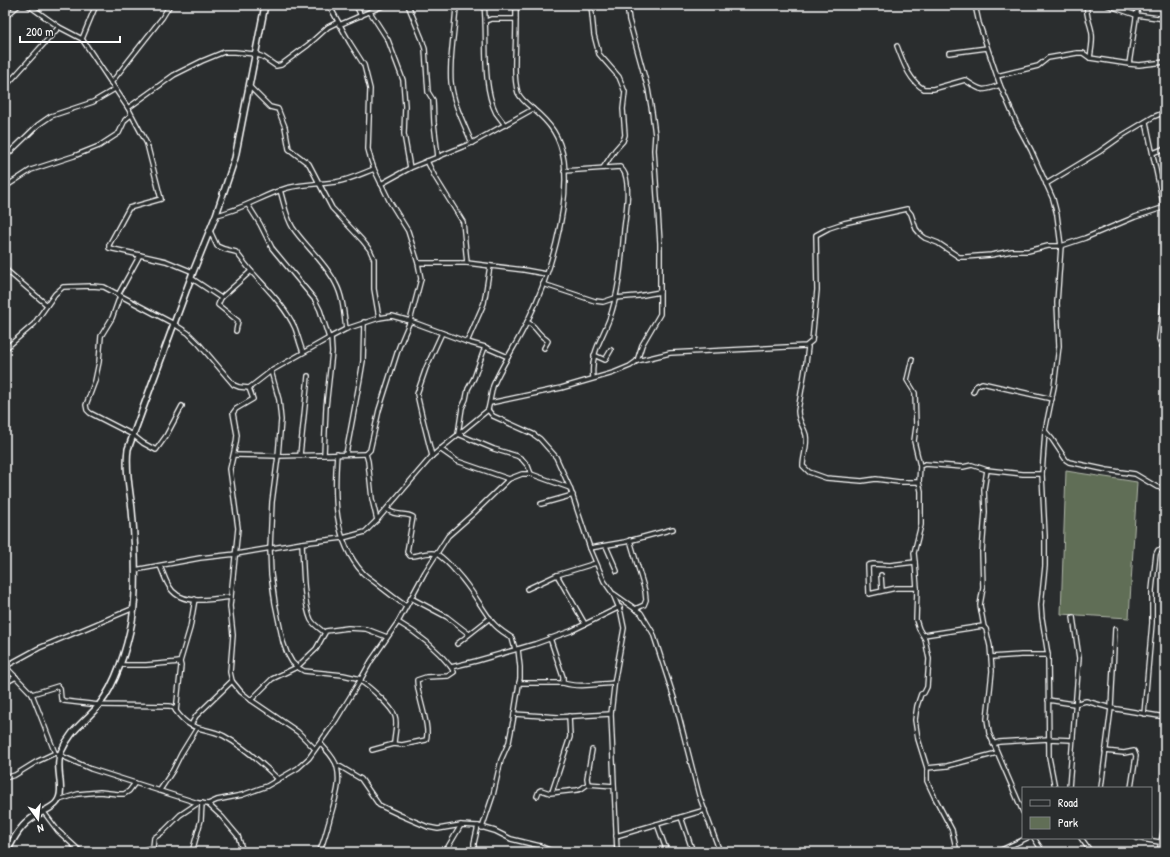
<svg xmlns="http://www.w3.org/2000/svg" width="1170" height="857" viewBox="0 0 1170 857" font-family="'Patrick Hand',sans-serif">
  <rect width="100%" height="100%" fill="#2a2d2e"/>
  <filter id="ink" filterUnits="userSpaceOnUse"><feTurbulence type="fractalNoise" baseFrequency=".025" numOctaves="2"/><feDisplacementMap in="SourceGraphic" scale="8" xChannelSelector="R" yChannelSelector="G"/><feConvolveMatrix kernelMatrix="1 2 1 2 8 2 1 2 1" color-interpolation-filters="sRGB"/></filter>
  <g filter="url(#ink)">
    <polygon fill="#616e56" stroke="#b0b6aa" points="1066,471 1137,482 1129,618 1061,614"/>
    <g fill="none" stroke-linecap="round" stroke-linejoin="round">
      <g stroke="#fff" stroke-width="6">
        <g id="street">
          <polyline points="28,5 59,27 82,39 128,108 144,138 147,144 161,199 129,208 109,245 109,248 166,261 193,272"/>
          <polyline points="329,5 350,43 364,65 370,89 368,149 371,160 374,169 390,202 408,231 418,263 421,279 410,321 399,347 379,410 370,450 366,454 368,461 372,499 377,520"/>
          <polyline points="356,5 361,16"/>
          <polyline points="408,5 422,39 425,49 428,92 433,100 434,123 438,157"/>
          <path d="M456 5C455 31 449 57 451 82 453 103 464 124 472 143"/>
          <path d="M484 5C488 37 481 83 496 113 499 117 502 121 505 125"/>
          <path d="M516 5C516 22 516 39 515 57 515 68 514 81 518 93 521 99 527 104 532 108 551 124 560 136 564 161 570 210 549 278 527 322 517 344 502 364 493 386 491 394 490 402 488 410L493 416 533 434 540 439 556 457 570 488 590 548 604 581 613 594 621 613 624 628 615 678 611 714 617 852"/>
          <polyline points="591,5 594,35 599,54 619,77 625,92 623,109 625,135 623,141 615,150 603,168"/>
          <polyline points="627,5 629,20 648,89 652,112 655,135 654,150 660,243 660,314 642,345 637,361"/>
          <polyline points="975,5 979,23 1000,85 1017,124 1031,150 1053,199 1057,215 1061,246 1057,303 1059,346 1054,387 1045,431 1042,474 1045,536 1045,566 1041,605 1042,618 1048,655 1049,757 1055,788"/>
          <path d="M1087 5C1085 15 1091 24 1092 34 1093 42 1091 50 1090 58"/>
          <polyline points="1107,5 1136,15 1165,19"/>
          <polyline points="370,12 388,40 403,80 405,106 404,134 410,168"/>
          <polyline points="5,17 19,5"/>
          <polyline points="486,21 491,19 516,19"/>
          <polyline points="339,25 385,5"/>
          <polyline points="82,39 96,5"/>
          <path d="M897 46C903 61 909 81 924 89H933L965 80C981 91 982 92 1000 85"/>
          <polyline points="949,53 987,48"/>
          <polyline points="1129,64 1138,5"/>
          <polyline points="997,76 1038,66 1048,58 1077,53 1083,53 1090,58 1129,64 1139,65 1165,62"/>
          <polyline points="111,83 162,18 170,5"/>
          <polyline points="249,86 270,107 278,109 285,127 289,149 309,164 332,208 362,240 370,250 374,259 374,289 379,318"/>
          <polyline points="5,87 59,27"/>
          <polyline points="128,108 174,75 202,61 224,52 235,52 255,54 263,57 276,66 281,65 308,45 328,27 338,22"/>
          <polyline points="1146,122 1164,208"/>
          <polyline points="1153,153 1165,148"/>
          <polyline points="5,157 38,125 51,116 93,102 115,89"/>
          <polyline points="427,161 435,177 463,222 467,263"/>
          <path d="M564 171 620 167C622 169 624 171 625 174 630 189 626 214 624 229 622 256 620 285 612 311 605 336 590 349 593 378"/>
          <polyline points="381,184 410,168 472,143 533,109"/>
          <polyline points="1046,184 1099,152 1123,135 1153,117 1165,112"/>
          <polyline points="5,187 31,170 74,156 99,146 119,133 125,120 131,115"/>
          <path d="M280 190C284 203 286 217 293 228 306 247 326 263 336 284 343 297 344 314 346 329"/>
          <polyline points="248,205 260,224 272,248 315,300 320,310 329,338"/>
          <path d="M216 215C242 210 263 195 287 188 303 184 320 184 336 182 349 180 361 174 374 169"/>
          <polyline points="210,231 217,246 224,249 236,252 251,271 221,298"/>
          <polyline points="418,263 467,263 524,270 546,274"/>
          <polyline points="5,269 47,305"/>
          <path d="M251 271C267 289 285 306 295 328 298 336 300 345 303 352"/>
          <polyline points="191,278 221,298 218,305 238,321 236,331"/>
          <polyline points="543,284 595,301 603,302 615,298 638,296 660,292"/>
          <polyline points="1165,289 1159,339 1162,346 1165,347"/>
          <polyline points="118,295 140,255"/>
          <polyline points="120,296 112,318 101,336 99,362 95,381 86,405 87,410 90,413 133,435 143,443 156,450 166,436 182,406"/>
          <path d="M527 322C534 325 535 329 540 334 542 337 545 338 548 341L544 348"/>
          <polyline points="467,342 484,303 490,266"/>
          <polyline points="485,347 474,378 468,389 466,399 462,408 458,434 494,449 517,456 522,459 528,466 531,474"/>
          <path d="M808 347 806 363 798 411C798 421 804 427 806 435 808 446 803 456 803 466L809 472 826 478 862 481 876 479 899 482H919"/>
          <polyline points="5,349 34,324 55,294 63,287 92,286 104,287 174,324 188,333 199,344 234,385 239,387 249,388 271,371 329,338 346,329 379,318 392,316 410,321 467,342 485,347 508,357"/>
          <polyline points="594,355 605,360 611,350"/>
          <polyline points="912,359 907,380 915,393 916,427 914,441 920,466"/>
          <polyline points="271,371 279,400 281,420 278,456 272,502 270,549 271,574 275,603 283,642 287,653 292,662 297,667 304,671 343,675 361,679"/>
          <polyline points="249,388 253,399 236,409 233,413 237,435 236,443 230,469 238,528 230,606 233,635 230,672 232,681 241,692 251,700 298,732 315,749"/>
          <polyline points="973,392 976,386 982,383 1052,399"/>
          <polyline points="490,403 561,388 613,373 630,366 637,361 670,353 806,346 812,341 817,290 816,235 829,228 844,223 907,209 911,214 916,229 921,235 925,238 938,243 959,257 965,257 991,255 1012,251 1028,251 1048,246 1061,246 1085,238 1135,217 1165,207"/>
          <polyline points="1045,431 1052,439 1066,460 1069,462 1107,470 1135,474 1157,487 1165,488"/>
          <polyline points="440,449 457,461 509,479"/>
          <path d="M337 454C334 495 333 540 363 573 367 577 372 580 377 584 387 592 396 599 406 606"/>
          <polyline points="346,454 360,379 363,361 364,322"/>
          <polyline points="234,455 278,456 366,454"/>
          <polyline points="300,455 308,376"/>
          <polyline points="324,455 326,407 332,352 331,337"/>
          <polyline points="432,456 422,416 417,394 426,368 442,333"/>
          <polyline points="541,504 573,495"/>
          <path d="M387 509C394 517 405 512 413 517L407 552 410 556C418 557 428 550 437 554 445 559 451 566 457 573 472 589 480 606 493 623 499 630 505 633 512 638L515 649"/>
          <polyline points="630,540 645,591 646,600 644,605 635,609"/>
          <path d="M302 543C303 562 303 603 311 620 314 625 320 629 324 632"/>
          <polyline points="606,546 617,571"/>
          <polyline points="590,548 625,542 673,529"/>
          <polyline points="915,562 890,565 873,564 868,565 869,594 896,588 917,588"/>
          <path d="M160 566C163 572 165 580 169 586 180 607 212 599 231 597"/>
          <polyline points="135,570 200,558 236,554 302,543 343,538 365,532 377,520 432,456 488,410"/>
          <polyline points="557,575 585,624"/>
          <polyline points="881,575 882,590"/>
          <polyline points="527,589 557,575 596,563"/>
          <polyline points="614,594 641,613 653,633 675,701 699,795 720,852"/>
          <polyline points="411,598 447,617 469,634"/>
          <path d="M195 599 190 628 180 662 181 666 176 711C191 733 204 726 224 736 244 747 262 763 278 779"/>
          <path d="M398 622C419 634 436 648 451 667L476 661 535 644 571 631 620 607"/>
          <polyline points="984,627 980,605 983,588 982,552 985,512 984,489 987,470"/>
          <polyline points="924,635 983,626 986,629 990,646 992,671 987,719 989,733 1023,812"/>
          <polyline points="550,638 563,677 563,683"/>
          <polyline points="457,644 490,618"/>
          <polyline points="991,657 1021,655 1048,655"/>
          <polyline points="120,665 146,665 180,662"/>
          <polyline points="5,666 32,694 55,753 91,769 198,803 208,804 222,817 238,836 243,852"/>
          <polyline points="6,666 39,648 134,608"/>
          <path d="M360 681C369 686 392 707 395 716 398 724 394 736 394 744"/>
          <polyline points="5,683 16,677"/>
          <path d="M519 683H563C579 688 598 684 614 683"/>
          <polyline points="32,694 58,686 60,688 61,699 64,701 99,705 170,706 174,708 176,711"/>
          <polyline points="251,700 272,679 297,667 316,649 326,631 348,628 366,629 387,637"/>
          <polyline points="1048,700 1074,704 1086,701 1111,708 1165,717"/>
          <polyline points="514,714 558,717 611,714"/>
          <polyline points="1144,714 1152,623 1152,590 1156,554 1158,550 1165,550"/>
          <polyline points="191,725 196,716 232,681"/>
          <polyline points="993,744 999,742 1049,739 1072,740"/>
          <path d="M372 750 394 744 402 745 426 740C431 727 417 696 417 680L426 677 448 676 454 672 451 667"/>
          <polyline points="1105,751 1124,753 1134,751 1136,756 1131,788"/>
          <polyline points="337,766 341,767 361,779 379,805 400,815 428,827 438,829 461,825 478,826 495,831 511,839 540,846 554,852"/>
          <polyline points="927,768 947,766 997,753"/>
          <polyline points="5,778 15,775 36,762 55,753"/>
          <polyline points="588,784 587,778 592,750"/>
          <polyline points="1069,788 1079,658 1073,617"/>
          <polyline points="1101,788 1111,708 1115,629"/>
          <polyline points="160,790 173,770 181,754 197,728"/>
          <polyline points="552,792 570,737 569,716"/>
          <polyline points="537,796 539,791 541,790 550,793 577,790 581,789 588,784 614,786"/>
          <polyline points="59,800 78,794 100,792 118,794 124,794 129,791 135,783"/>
          <polyline points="208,804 217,800 242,795 267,786 298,768 309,758 336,720 361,679 371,661 398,622 425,572 448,536 474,513 509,479 522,474 531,474 570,488"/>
          <polyline points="43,811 58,831 81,852"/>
          <polyline points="681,817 693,852"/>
          <polyline points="657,824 667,852"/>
          <polyline points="482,828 493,795 501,760 509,742 513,721 520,678 520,667 518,649"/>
          <polyline points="616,836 705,810"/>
          <polyline points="1034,838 1043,852"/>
          <polyline points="1081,838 1091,852"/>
          <polyline points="1136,838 1165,843"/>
          <polyline points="137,852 153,847 154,838 164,831 180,815 198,803"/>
          <polyline points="192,852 201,820 202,803"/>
          <path d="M319 852C324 842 326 832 329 822 333 804 342 786 337 767 335 758 326 750 321 744"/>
          <polyline points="447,852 448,847 461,825"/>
          <polyline points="474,852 474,843 478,826"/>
          <polyline points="957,852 952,830 934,796 927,781 927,768 918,739 915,720 917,706 921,694 924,693 927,687 929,659 925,639 919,629 916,620 917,588 915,562 914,553 921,525 921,491 919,482 920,466 925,464 963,467 972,465 987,470 1023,474 1042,474"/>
          <polyline points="997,852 1027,838"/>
          <polyline points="1159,852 1165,822 1165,809"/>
        </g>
      </g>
      <g stroke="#fff" stroke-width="8">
        <path id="secondary" d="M7 852C14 837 22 823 37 815 43 811 53 808 57 802 66 790 54 767 61 752 71 729 84 723 99 705 116 684 127 648 132 621 138 588 135 543 132 510 130 490 125 469 128 449L193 272 216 215 235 158 265 5"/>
      </g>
      <use href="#street" stroke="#2a2d2e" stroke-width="3.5"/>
      <use href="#secondary" stroke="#2a2d2e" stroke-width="5"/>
    </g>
  </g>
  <rect width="1170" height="857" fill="none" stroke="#2a2d2e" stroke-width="20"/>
  <rect x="10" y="10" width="1150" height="837" fill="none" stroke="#fff" stroke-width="1.5" filter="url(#ink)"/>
  <rect x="1022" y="787" width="130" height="52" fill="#2a2d2e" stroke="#7f8182"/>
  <rect x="1030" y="800" width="20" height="6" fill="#2a2d2e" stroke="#7f8182"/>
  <text x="1058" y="807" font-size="12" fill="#ffffff">Road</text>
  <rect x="1030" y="817" width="20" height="12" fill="#616e56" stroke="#7f8182"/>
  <text x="1058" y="827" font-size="12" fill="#ffffff">Park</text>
  <g transform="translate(38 819) rotate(165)" stroke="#2a2d2e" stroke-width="3" paint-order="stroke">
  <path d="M0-3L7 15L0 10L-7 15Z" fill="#ffffff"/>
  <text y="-6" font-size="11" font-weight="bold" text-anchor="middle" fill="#ffffff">N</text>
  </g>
  <path d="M20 36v6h100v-6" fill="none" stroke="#ffffff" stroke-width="2"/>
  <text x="26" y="36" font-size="12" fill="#ffffff" stroke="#2a2d2e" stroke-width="3" paint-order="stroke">200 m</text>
</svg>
